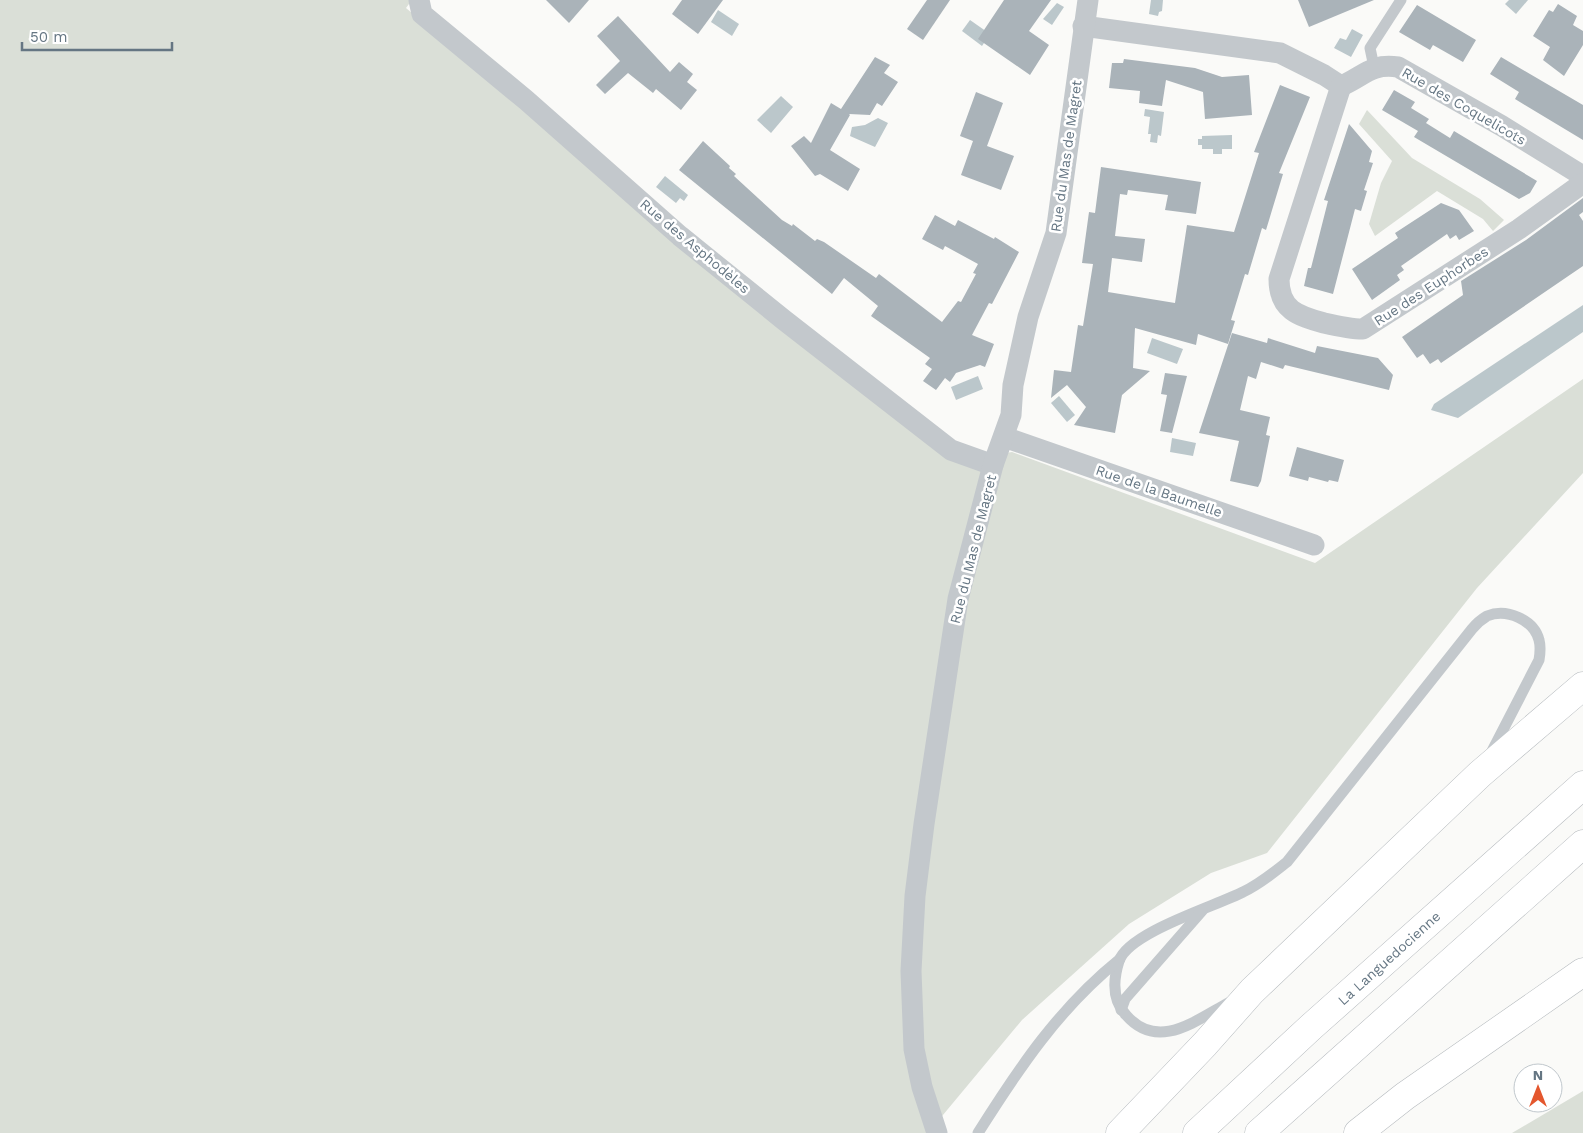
<svg xmlns="http://www.w3.org/2000/svg" width="1583" height="1133" viewBox="0 0 1583 1133" font-family="'Work Sans',sans-serif">
  <rect width="100%" height="100%" fill="#fafaf8"/>
  <g fill="#dadfd7">
    <polygon points="0,0 412,0 406,8 739,293 958,461 1012,452 1315,563 1583,379 1583,473 1477,588 1267,853 1211,873 1129,924 1022,1020 928,1133 0,1133"/>
    <polygon points="1367,110 1412,158 1480,199 1504,220 1493,231 1483,219 1437,191 1375,236 1369,224 1381,183 1392,161 1359,124"/>
    <polygon points="1583,1091 1583,1133 1512,1133"/>
  </g>
  <g fill="#bbc7cb">
    <polygon points="1151,0 1163,0 1162,11 1159,12 1158,16 1149,14"/>
    <polygon points="1509,0 1528,0 1516,14 1505,4"/>
    <polygon points="1057,3 1064,7 1052,25 1043,19"/>
    <polygon points="718,10 739,24 732,36 711,22"/>
    <polygon points="970,20 990,34 982,46 962,31"/>
    <polygon points="1352,29 1363,35 1351,57 1334,48 1340,38 1346,40"/>
    <polygon points="781,96 793,107 771,133 757,120"/>
    <polygon points="1145,109 1164,112 1161,136 1158,135 1157,143 1150,142 1151,134 1148,134 1150,117 1144,116"/>
    <polygon points="878,118 888,123 875,147 850,136 852,127 865,125"/>
    <polygon points="1232,135 1232,149 1222,149 1222,154 1213,154 1213,149 1202,149 1202,145 1198,145 1198,139 1202,139 1202,136"/>
    <polygon points="665,176 688,195 684,201 680,198 676,203 656,187"/>
    <polygon points="1583,305 1583,332 1458,418 1431,410 1434,404"/>
    <polygon points="1152,338 1183,349 1177,364 1147,353"/>
    <polygon points="978,376 983,389 956,400 951,387"/>
    <polygon points="1059,396 1075,415 1067,422 1051,403"/>
    <polygon points="1172,438 1196,443 1193,456 1170,452"/>
  </g>
  <g fill="#aab3b9">
    <polygon points="546,0 589,0 569,23"/>
    <polygon points="682,0 723,0 698,34 672,14"/>
    <polygon points="927,0 950,0 923,40 907,29"/>
    <polygon points="1004,0 1051,0 1029,31 1049,45 1030,75 978,39"/>
    <polygon points="1298,0 1374,0 1309,27"/>
    <polygon points="1558,4 1577,16 1573,25 1583,31 1583,45 1564,76 1543,60 1550,47 1533,36 1549,10 1553,12"/>
    <polygon points="1417,5 1476,40 1463,62 1433,45 1430,50 1399,32"/>
    <polygon points="618,16 670,72 679,62 693,74 687,82 697,90 681,110 656,89 653,93 628,73 605,94 596,85 620,61 597,36"/>
    <polygon points="875,57 890,65 884,73 898,82 882,106 877,103 870,115 849,114 850,115 830,150 860,169 848,191 820,174 815,176 791,146 804,136 811,143 831,103 841,109"/>
    <polygon points="1501,57 1583,105 1583,140 1515,99 1519,92 1490,74"/>
    <polygon points="1124,59 1195,68 1222,77 1249,75 1252,115 1205,119 1203,92 1166,80 1162,106 1139,103 1140,91 1109,88 1112,63 1123,63"/>
    <polygon points="1280,85 1310,97 1279,173 1283,174 1266,230 1262,228 1248,275 1245,274 1231,320 1235,321 1228,344 1198,334 1196,345 1135,328 1133,368 1150,371 1122,395 1115,433 1074,425 1086,407 1067,385 1051,398 1054,370 1071,372 1078,325 1083,326 1093,264 1082,263 1089,212 1095,213 1101,167 1201,182 1196,214 1165,210 1168,195 1128,190 1127,195 1120,194 1115,236 1145,239 1142,262 1112,258 1108,292 1175,303 1187,225 1234,232 1259,153 1254,152"/>
    <polygon points="1394,90 1415,102 1411,108 1429,119 1426,123 1450,138 1454,131 1537,181 1530,193 1519,199 1414,137 1418,131 1382,110"/>
    <polygon points="976,92 1003,103 987,146 1014,156 1001,190 961,175 973,141 960,136"/>
    <polygon points="1349,124 1372,151 1369,162 1373,163 1364,190 1367,191 1361,211 1355,209 1333,294 1304,286 1308,268 1311,268 1328,201 1324,200"/>
    <polygon points="703,141 730,166 729,168 736,174 734,176 782,220 792,226 793,224 815,241 817,239 824,242 876,278 879,274 942,322 958,301 961,302 976,274 973,273 978,264 945,246 943,250 922,239 935,215 955,226 958,220 994,239 995,237 1019,252 992,304 989,303 972,335 994,344 985,367 980,365 956,373 950,382 945,378 936,390 923,381 932,369 925,364 930,358 871,316 878,306 844,278 832,294 679,170"/>
    <polygon points="1583,198 1583,212 1579,215 1583,221 1583,266 1441,363 1438,359 1430,364 1423,354 1417,358 1402,337 1463,295 1461,281 1526,240"/>
    <polygon points="1441,203 1459,210 1474,231 1459,240 1456,235 1450,239 1447,234 1401,266 1404,270 1397,275 1400,280 1372,300 1352,269 1398,238 1395,233"/>
    <polygon points="1232,333 1267,343 1268,338 1315,353 1317,346 1378,358 1393,375 1389,390 1285,365 1283,369 1261,362 1256,379 1248,376 1240,410 1270,417 1266,435 1270,436 1261,481 1258,487 1230,481 1239,441 1199,433"/>
    <polygon points="1165,373 1187,376 1172,433 1160,431 1167,395 1161,394"/>
    <polygon points="1297,447 1344,460 1338,482 1329,480 1328,482 1309,477 1308,481 1289,476"/>
  </g>
  <g fill="none" stroke-linecap="round" stroke-linejoin="round">
    <g stroke="#b4b9bd" stroke-width="29">
      <g id="motorway">
        <polyline points="1120,1133 1205,1044 1252,991 1480,774 1583,686"/>
        <polyline points="1197,1133 1311,1027 1583,785"/>
        <polyline points="1259,1133 1583,844"/>
        <polyline points="1358,1133 1405,1096 1583,972"/>
      </g>
    </g>
    <g stroke="#c3c8cc" stroke-width="11">
      <polyline points="1374,67 1370,48 1401,0"/>
      <path d="M1230 1002C1196 1020 1158 1052 1126 1015 1112 1000 1113 980 1119 961 1129 932 1216 906 1243 892 1260 884 1273 873 1287 862L1472 629C1476 624 1482 619 1487 616 1507 608 1534 620 1539 640 1541 647 1540 654 1539 660L1491 753"/>
      <polyline points="1121,1010 1125,999 1202,911"/>
      <path d="M978 1133C1019 1068 1059 1008 1120 959"/>
    </g>
    <g stroke="#c3c8cc" stroke-width="21">
      <polyline points="419,0 422,14 526,100 680,236 784,320 951,450 993,465"/>
      <path d="M1083 26 1280 53 1324 75 1341 86C1364 76 1371 63 1398 67L1502 126 1583 176"/>
      <path d="M1341 86 1279 279C1279 310 1298 316 1324 323 1337 326 1350 329 1363 329L1519 229 1583 183"/>
      <polyline points="1004,437 1314,545"/>
      <polyline points="937,1133 922,1087 914,1049 911,971 915,896 924,824 958,599 993,465 1011,415 1013,385 1028,317 1056,233 1088,0"/>
    </g>
    <use href="#motorway" stroke="#fff" stroke-width="28"/>
  </g>
  <g text-anchor="middle" dominant-baseline="central" stroke-width="5" stroke-linejoin="round" paint-order="stroke">
    <g font-size="14" fill="#657683" stroke="#fff">
      <text transform="translate(1464 106) rotate(30)">Rue des Coquelicots</text>
      <text transform="translate(1066 156) rotate(-82)">Rue du Mas de Magret</text>
      <text transform="translate(695 246) rotate(40)">Rue des Asphodèles</text>
      <text transform="translate(1431 286) rotate(-33)">Rue des Euphorbes</text>
      <text transform="translate(1159 491) rotate(19)">Rue de la Baumelle</text>
      <text transform="translate(973 549) rotate(-76)">Rue du Mas de Magret</text>
      <text transform="translate(1389 958) rotate(-42)">La Languedocienne</text>
    </g>
  </g>
  <g transform="translate(1538 1088)"><circle r="24" fill="#ffffff" stroke="#c1c8cd"/>
  <path d="M0-4L9 19L0 12L-9 19Z" fill="#e4572e"/>
  <text y="-8" font-size="14" font-weight="bold" text-anchor="middle" fill="#657683">N</text>
  </g>
  <path d="M22 42v8h150v-8" fill="none" stroke="#657683" stroke-width="2.5"/>
  <text x="30" y="42" font-size="15" fill="#657683" stroke="#ffffff" stroke-width="4" paint-order="stroke">50 m</text>
</svg>
